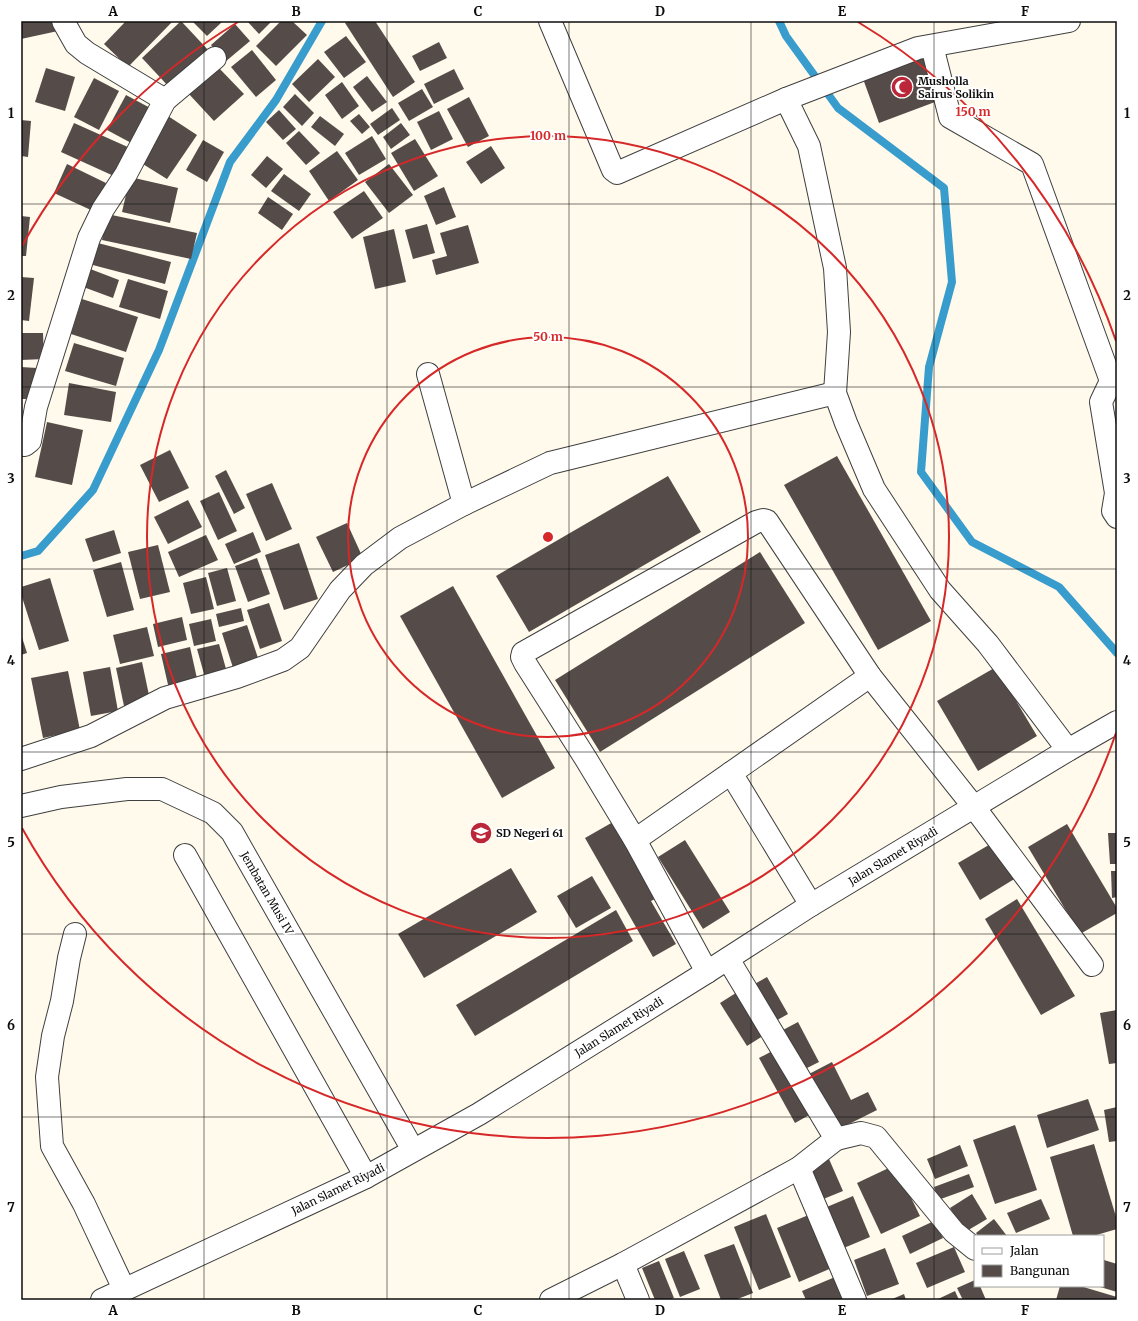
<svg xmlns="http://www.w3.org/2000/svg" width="1138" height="1321" viewBox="0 0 1138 1321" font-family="Merriweather,serif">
  <rect width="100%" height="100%" fill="#fffaeb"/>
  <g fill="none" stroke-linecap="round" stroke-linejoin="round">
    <g stroke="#389ccc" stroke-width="8">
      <polyline points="779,21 786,36 838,108 944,188 952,282 929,367 921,472 972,542 1059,587 1117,653"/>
      <polyline points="21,556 38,551 93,490 159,350 230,162 276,100 322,21"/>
    </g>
  </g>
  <g fill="#554c49">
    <polygon points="21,21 56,21 58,31 21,39"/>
    <polygon points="126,21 173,21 128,67 104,44"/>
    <polygon points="181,21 210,52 170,88 142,58"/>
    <polygon points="192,21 223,21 207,36"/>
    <polygon points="247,21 272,21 259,34"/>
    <polygon points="281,21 292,21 307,35 276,66 256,46"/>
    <polygon points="349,21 375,21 415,82 393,97 345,23"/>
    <polygon points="235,24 250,41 225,62 211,45"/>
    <polygon points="346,36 366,62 344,78 324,52"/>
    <polygon points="439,42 447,58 420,71 412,56"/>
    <polygon points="252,50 276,80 256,97 231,67"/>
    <polygon points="924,52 943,99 879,123 862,76"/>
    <polygon points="318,59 335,77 309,102 292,84"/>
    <polygon points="217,66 244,94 214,121 188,93"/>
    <polygon points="46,68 75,77 65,111 35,102"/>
    <polygon points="454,69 464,89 434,104 424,84"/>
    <polygon points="367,76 387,102 372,112 353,87"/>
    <polygon points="94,78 119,91 99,130 74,117"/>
    <polygon points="342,82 359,106 342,119 325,95"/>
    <polygon points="422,89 433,107 409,121 398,103"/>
    <polygon points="295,94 314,113 302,126 283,107"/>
    <polygon points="126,95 154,110 135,145 107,130"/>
    <polygon points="469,97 489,136 468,147 447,109"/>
    <polygon points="392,108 400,120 378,135 370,124"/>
    <polygon points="279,110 296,129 283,140 266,122"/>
    <polygon points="439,111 453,139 431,150 417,122"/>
    <polygon points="359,114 370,127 362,134 350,121"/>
    <polygon points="168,116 197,135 167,179 138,161"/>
    <polygon points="320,116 344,134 335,146 311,127"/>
    <polygon points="21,120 31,121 28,157 21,156"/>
    <polygon points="74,123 130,148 116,177 61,152"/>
    <polygon points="401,123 410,135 391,149 383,137"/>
    <polygon points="299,131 320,153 306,165 286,143"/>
    <polygon points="372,136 386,159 359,175 345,153"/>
    <polygon points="415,139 438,176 414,191 391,153"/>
    <polygon points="203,140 224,152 207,182 186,170"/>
    <polygon points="491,146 505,168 481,184 466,162"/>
    <polygon points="337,151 358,180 329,201 309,171"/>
    <polygon points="267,156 283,169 266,188 251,175"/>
    <polygon points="67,164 106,183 93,211 54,193"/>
    <polygon points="389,164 413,195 389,213 365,182"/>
    <polygon points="284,174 311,194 299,211 271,191"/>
    <polygon points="130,177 178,188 170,223 122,212"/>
    <polygon points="444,187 456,217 436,225 424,196"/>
    <polygon points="364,191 383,218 352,239 333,212"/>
    <polygon points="268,197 293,214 282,230 258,213"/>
    <polygon points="107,214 197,233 191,259 102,240"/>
    <polygon points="21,216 30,217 26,256 21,256"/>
    <polygon points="427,224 435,253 413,259 405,230"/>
    <polygon points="468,225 479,263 436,275 432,260 447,256 440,233"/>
    <polygon points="394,229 406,282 375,289 363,237"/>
    <polygon points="94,242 171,262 165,284 89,264"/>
    <polygon points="85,267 119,280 113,298 78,285"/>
    <polygon points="21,277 34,278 29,321 21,320"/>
    <polygon points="128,279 168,291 160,319 119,307"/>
    <polygon points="82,299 138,317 126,352 71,334"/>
    <polygon points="21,333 43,333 44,359 21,360"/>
    <polygon points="74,343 124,358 116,386 65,371"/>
    <polygon points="21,367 37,368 36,399 21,399"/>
    <polygon points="69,383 116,392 111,422 64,415"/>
    <polygon points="47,422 83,430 72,485 35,477"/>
    <polygon points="170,450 189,488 159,502 140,465"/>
    <polygon points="837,456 931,621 878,650 784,485"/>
    <polygon points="226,470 245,508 234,514 215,476"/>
    <polygon points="668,476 701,532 529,632 496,576"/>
    <polygon points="272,483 292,529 266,541 246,494"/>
    <polygon points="219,492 237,531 218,540 200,501"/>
    <polygon points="188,500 202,527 168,544 154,517"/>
    <polygon points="347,523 363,558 333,572 316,537"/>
    <polygon points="114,530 121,553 93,562 85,539"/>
    <polygon points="253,532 261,552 234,564 225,544"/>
    <polygon points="206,535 218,560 179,577 168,552"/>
    <polygon points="299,543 318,599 284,610 265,555"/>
    <polygon points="158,545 170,592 140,599 128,552"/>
    <polygon points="760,552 805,623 600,752 555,680"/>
    <polygon points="257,558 270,594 248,602 235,566"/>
    <polygon points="121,562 134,610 107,617 93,570"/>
    <polygon points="227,568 236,601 217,606 208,573"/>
    <polygon points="206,577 214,609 191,614 183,583"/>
    <polygon points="50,578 69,641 39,650 21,594 21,587"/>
    <polygon points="453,586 555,768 502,798 400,616"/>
    <polygon points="269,603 282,641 260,649 247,610"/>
    <polygon points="241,608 244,621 219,627 216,614"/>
    <polygon points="182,617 187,640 158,647 153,624"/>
    <polygon points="211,619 216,641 194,646 189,624"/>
    <polygon points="247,625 260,664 234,671 222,633"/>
    <polygon points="147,627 154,656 120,664 113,635"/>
    <polygon points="21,634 27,653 21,655"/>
    <polygon points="219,644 228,676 206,681 197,649"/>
    <polygon points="190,647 198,683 169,689 161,654"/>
    <polygon points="142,662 150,700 124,706 116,668"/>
    <polygon points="110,667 118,711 91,716 83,672"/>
    <polygon points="996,667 1037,736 978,771 937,701"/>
    <polygon points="68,671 80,730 43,738 31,678"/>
    <polygon points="613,822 657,898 651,901 676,944 653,957 585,838"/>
    <polygon points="1067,824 1117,908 1117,913 1080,934 1028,847"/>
    <polygon points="1108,833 1117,833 1117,864 1110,864"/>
    <polygon points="685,840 730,912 703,929 658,857"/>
    <polygon points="994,842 1016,878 980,900 958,863"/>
    <polygon points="511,868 537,912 424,978 398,934"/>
    <polygon points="1111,871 1117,871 1117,897 1112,898"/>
    <polygon points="592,876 611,908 576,928 557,896"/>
    <polygon points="1017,899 1075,996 1041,1015 985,919"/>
    <polygon points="616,910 633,941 475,1036 456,1005"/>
    <polygon points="767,977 788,1014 772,1023 751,986"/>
    <polygon points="739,991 766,1034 747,1046 720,1003"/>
    <polygon points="1117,1010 1117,1063 1109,1064 1100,1013"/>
    <polygon points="798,1022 819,1062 803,1070 781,1031"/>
    <polygon points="776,1049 811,1114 795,1123 759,1058"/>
    <polygon points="832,1062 851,1100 868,1092 877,1110 837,1130 809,1074"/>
    <polygon points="1088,1099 1099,1130 1047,1148 1037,1115"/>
    <polygon points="1117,1107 1117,1141 1109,1142 1104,1110"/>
    <polygon points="1015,1125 1037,1190 995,1204 973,1140"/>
    <polygon points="1094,1144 1117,1220 1117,1229 1093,1236 1073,1236 1050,1157"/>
    <polygon points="960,1145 968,1166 935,1179 927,1159"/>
    <polygon points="829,1159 843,1191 821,1200 807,1169"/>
    <polygon points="895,1165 920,1216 881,1234 857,1183"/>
    <polygon points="969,1174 974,1187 938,1200 934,1187"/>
    <polygon points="972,1194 987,1219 965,1232 950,1208"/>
    <polygon points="853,1196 870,1237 839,1250 822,1209"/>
    <polygon points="1041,1199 1050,1219 1016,1233 1007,1213"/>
    <polygon points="766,1214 791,1277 759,1290 734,1227"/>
    <polygon points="811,1214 834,1267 799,1282 777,1228"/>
    <polygon points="994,1219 1007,1236 978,1236 976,1233"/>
    <polygon points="934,1221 943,1238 910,1254 902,1236"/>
    <polygon points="734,1244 753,1293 735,1300 721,1300 704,1255"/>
    <polygon points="954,1247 965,1272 927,1288 916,1263"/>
    <polygon points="885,1248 899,1284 867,1296 854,1260"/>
    <polygon points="684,1251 700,1289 680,1297 665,1259"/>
    <polygon points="1104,1260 1117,1264 1117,1292 1097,1286 1103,1286"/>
    <polygon points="659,1261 674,1298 668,1300 655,1300 642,1268"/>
    <polygon points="835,1277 845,1300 806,1300 802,1291"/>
    <polygon points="975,1280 975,1286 980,1286 986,1300 963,1300 957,1288"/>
    <polygon points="1060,1286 1080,1286 1117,1297 1117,1300 1056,1300"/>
    <polygon points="955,1291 959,1300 936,1300"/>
    <polygon points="904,1294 906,1300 890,1300"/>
  </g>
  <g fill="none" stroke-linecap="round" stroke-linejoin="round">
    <g stroke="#3f3f3f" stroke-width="24">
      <g id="minor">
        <polyline points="63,21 76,44 87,53 165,100"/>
        <polyline points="550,21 613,170 617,173 786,99 918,48 1069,21"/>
        <polyline points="932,46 950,117 1032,164 1111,381 1101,402 1116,493 1113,511 1117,517"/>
        <polyline points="786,99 809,146 835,268 839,332 835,393 846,423 874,489 940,590 988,644 1068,750"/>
        <polyline points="428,374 464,504"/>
        <polyline points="21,444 25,445 30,441 36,407 89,238 103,209 126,174 165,100 215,58"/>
        <polyline points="21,759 91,736 165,698 237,677 283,660 300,648 340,590 364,565 400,538 464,504 550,463 835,393"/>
        <polyline points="731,773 811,905"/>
        <polyline points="21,806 61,797 127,789 162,789 213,813 232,832 413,1150"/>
        <polyline points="635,840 870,676"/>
        <polyline points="185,855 366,1177"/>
        <polyline points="75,934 69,958 62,1001 53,1036 47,1077 52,1146 84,1204 124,1289"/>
        <polyline points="707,972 635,840 586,759 525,663 522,657 523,653 756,522 763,520 767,521 870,676 974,807 1092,965"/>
        <polyline points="836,1139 861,1133 876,1137 954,1232 975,1249"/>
        <polyline points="799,1168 855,1300"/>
        <polyline points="623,1264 638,1300"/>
        <polyline points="102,1300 366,1177 479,1114 707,972 811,905 1068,750 1117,722"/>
        <polyline points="551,1300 623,1264 799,1168 836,1139 728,959"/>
      </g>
    </g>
    <use href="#minor" stroke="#fff" stroke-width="22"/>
  </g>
  <path fill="none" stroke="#0c0c0c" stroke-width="1" stroke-opacity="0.55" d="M204 21V1300M387 21V1300M569 21V1300M751 21V1300M934 21V1300M21 204H1117M21 387H1117M21 569H1117M21 752H1117M21 934H1117M21 1117H1117"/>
  <g fill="none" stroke="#d62828" stroke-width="2">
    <circle cx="548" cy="537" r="200"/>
    <circle cx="548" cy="537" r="401"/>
    <path d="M1116 733A601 601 0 0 1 22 828M22 246A601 601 0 0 1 238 22M858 22A601 601 0 0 1 1116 341"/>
  </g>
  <defs>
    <g id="mosque-disc" transform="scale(1.15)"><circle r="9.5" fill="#bb2638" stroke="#fff"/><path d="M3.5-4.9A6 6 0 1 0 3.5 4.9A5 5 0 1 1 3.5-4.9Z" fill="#fff"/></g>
    <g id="school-disc" transform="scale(1.15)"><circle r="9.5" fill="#bb2638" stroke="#fff"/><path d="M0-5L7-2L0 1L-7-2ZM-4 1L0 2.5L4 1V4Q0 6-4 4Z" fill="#fff"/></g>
  </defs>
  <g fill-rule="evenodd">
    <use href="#mosque-disc" x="902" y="87"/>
    <use href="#school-disc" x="481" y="833"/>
  </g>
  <g text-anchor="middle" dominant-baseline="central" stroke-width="4" stroke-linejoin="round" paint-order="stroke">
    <g font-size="11" font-weight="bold" fill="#0c0c0c" stroke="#fff" text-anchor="start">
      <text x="918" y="81">Musholla<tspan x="918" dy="13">Sairus Solikin</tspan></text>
      <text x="496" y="833">SD Negeri 61</text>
    </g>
    <g font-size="11" fill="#0c0c0c" stroke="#fff">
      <text transform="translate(893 856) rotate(-31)">Jalan Slamet Riyadi</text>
      <text transform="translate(267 893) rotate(60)">Jembatan Musi IV</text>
      <text transform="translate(619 1027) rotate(-32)">Jalan Slamet Riyadi</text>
      <text transform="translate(338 1189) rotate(-26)">Jalan Slamet Riyadi</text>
    </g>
  </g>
  <circle cx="548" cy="537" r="6" fill="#d62828" stroke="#fff" stroke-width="2"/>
  <g font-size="12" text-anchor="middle" font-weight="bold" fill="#d62828" stroke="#fff" stroke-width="4" stroke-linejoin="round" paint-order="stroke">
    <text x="973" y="116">150 m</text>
    <text x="548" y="140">100 m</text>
    <text x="548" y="341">50 m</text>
  </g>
  <rect width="1138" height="1321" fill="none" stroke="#ffffff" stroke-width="44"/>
  <rect x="974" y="1235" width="130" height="52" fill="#ffffff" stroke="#9e9e9e"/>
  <rect x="982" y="1248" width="20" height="6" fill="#ffffff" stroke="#9e9e9e"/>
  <text x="1010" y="1255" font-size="12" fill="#0c0c0c">Jalan</text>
  <rect x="982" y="1265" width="20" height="12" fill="#554c49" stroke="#9e9e9e"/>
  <text x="1010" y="1275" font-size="12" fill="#0c0c0c">Bangunan</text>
  <rect x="22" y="22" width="1094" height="1277" fill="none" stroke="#0c0c0c" stroke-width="1.5"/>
  <g font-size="13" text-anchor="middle" font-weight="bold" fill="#0c0c0c">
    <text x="113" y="16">A</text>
    <text x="296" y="16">B</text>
    <text x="478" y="16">C</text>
    <text x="660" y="16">D</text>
    <text x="842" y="16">E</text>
    <text x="1025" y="16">F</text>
    <text x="11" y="118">1</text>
    <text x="1127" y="118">1</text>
    <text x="11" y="300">2</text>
    <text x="1127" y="300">2</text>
    <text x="11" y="483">3</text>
    <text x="1127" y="483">3</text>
    <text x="11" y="665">4</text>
    <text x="1127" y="665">4</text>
    <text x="11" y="847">5</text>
    <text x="1127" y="847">5</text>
    <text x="11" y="1030">6</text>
    <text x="1127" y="1030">6</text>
    <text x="11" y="1212">7</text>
    <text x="1127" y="1212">7</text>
    <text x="113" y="1315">A</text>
    <text x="296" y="1315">B</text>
    <text x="478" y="1315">C</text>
    <text x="660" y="1315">D</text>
    <text x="842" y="1315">E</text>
    <text x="1025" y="1315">F</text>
  </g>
</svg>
